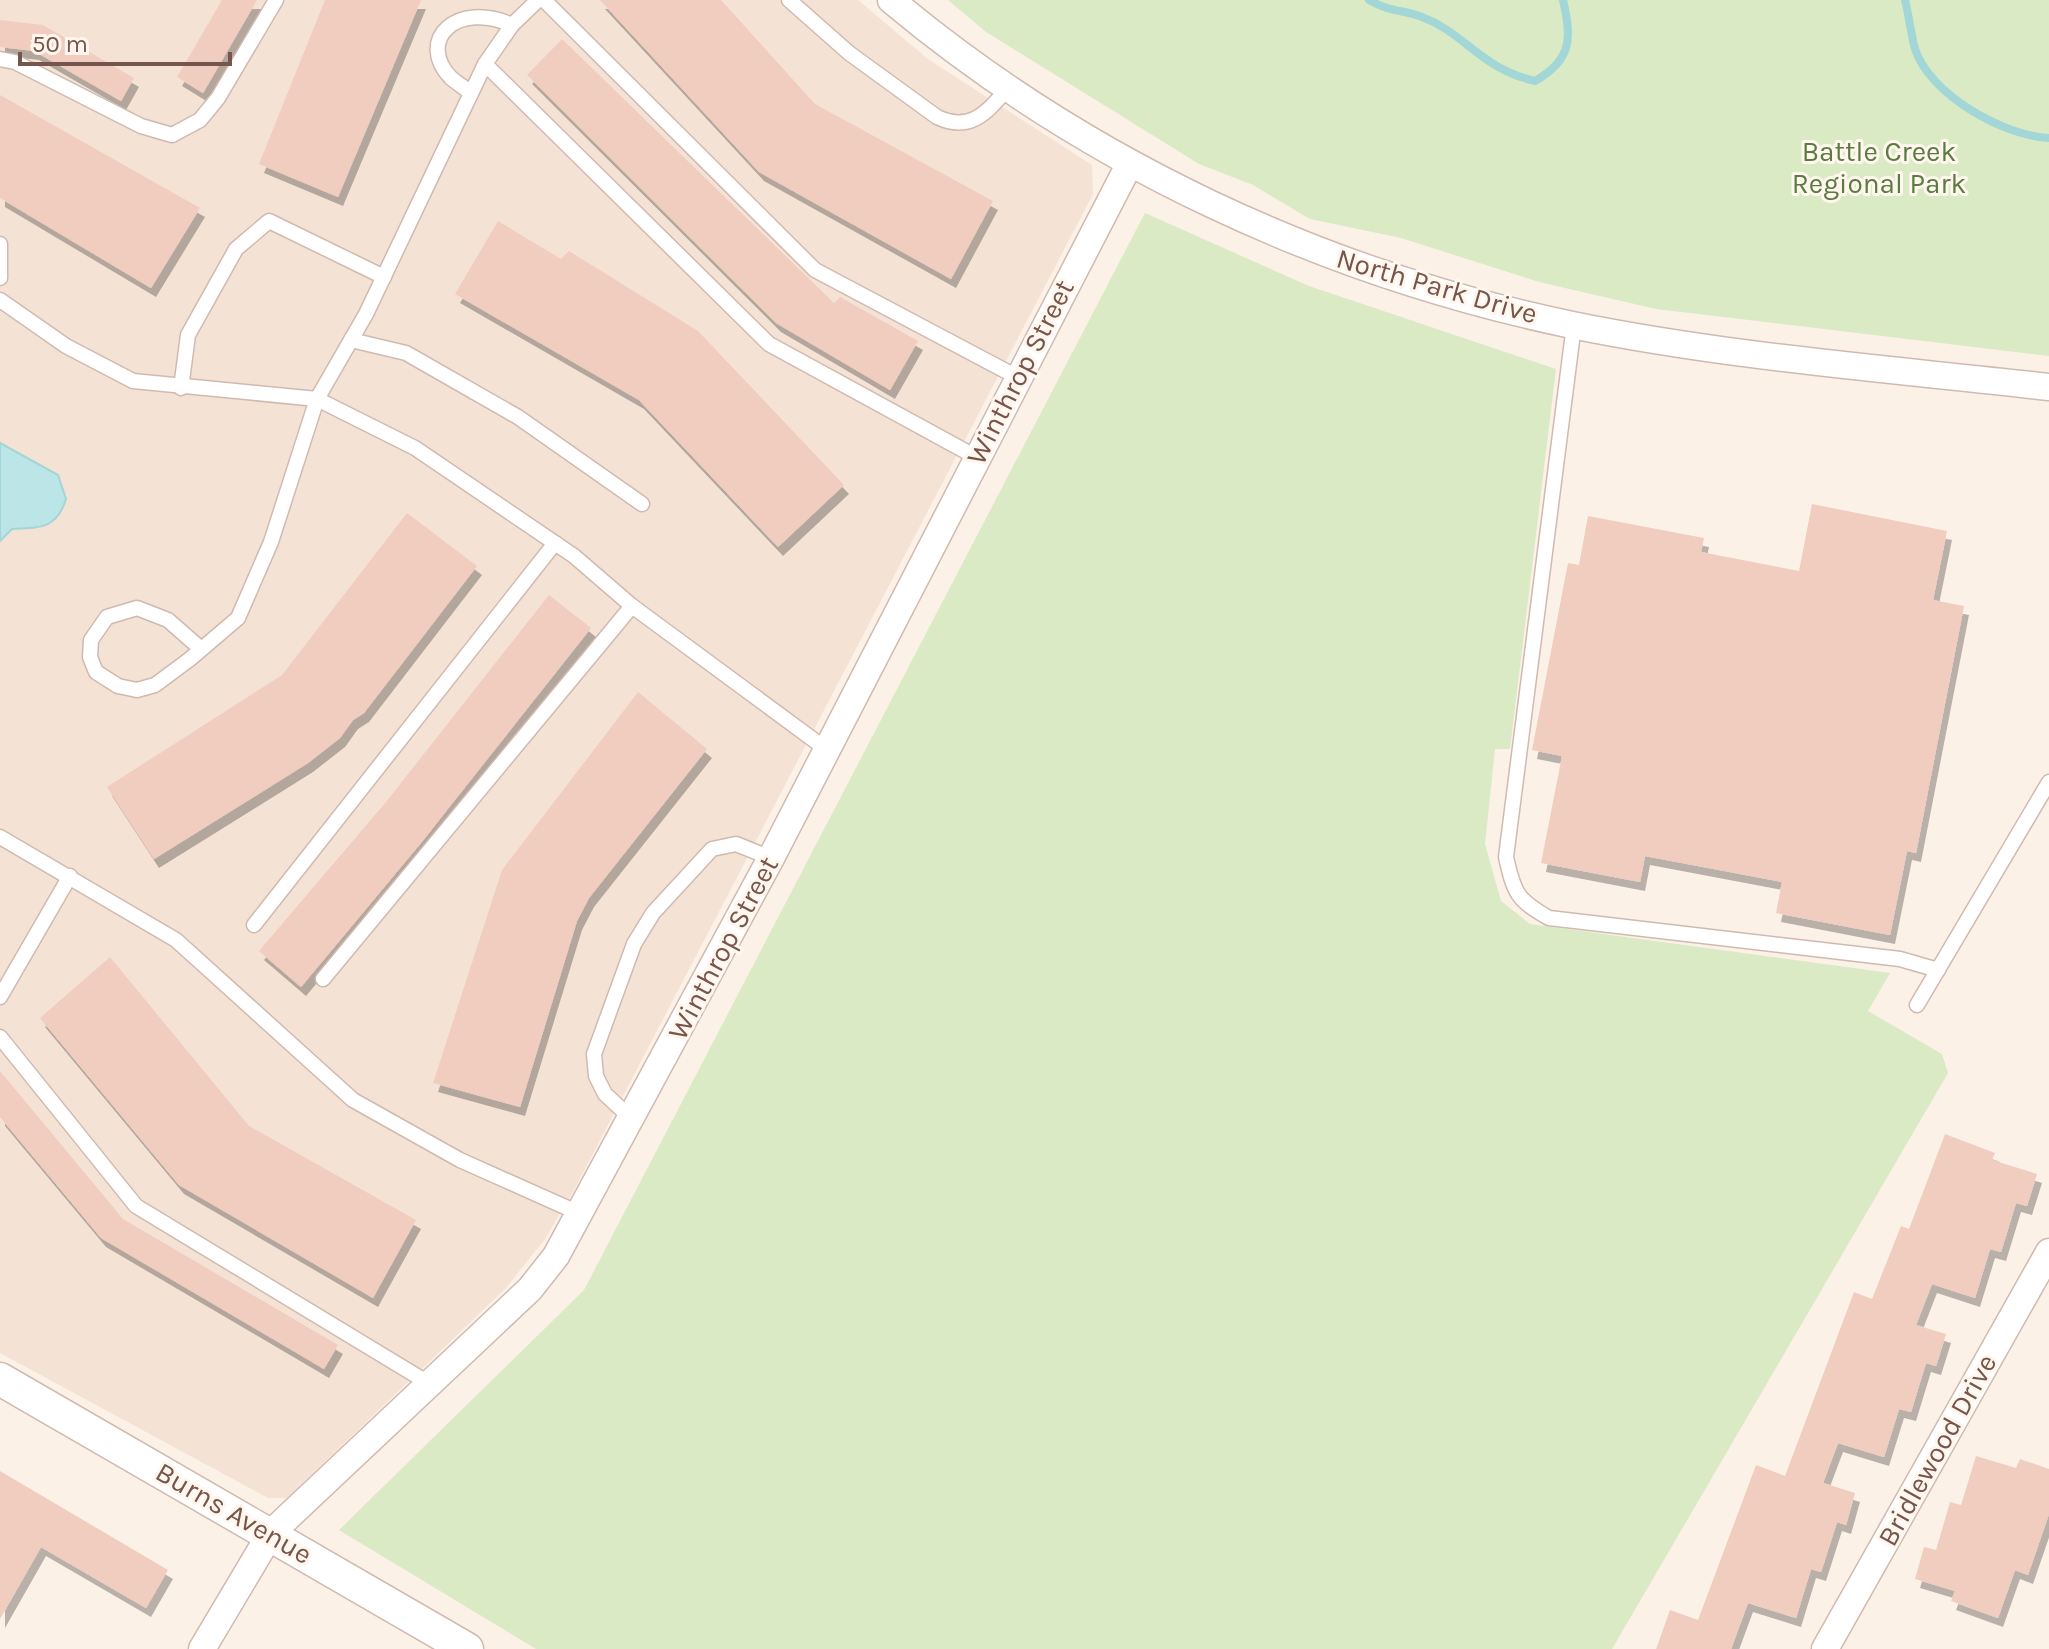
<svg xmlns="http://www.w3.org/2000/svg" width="2049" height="1649" viewBox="0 0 2049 1649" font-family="Karla,sans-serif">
  <defs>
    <filter id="shadow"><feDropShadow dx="5" dy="9" stdDeviation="0" flood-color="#0004"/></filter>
  </defs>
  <rect width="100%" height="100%" fill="#fcf1e7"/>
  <polygon fill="#f4e2d5" points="0,0 858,0 928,59 1092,165 1093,194 574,1190 545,1239 505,1289 287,1498 268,1498 0,1353"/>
  <g fill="#d9eac5">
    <polygon points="948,0 2049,0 2049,356 1656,309 1539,282 1401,238 1310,219 1253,185 1199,164 986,32"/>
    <polygon points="1145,213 1309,286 1556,369 1510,749 1495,749 1485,844 1501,901 1530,924 1890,973 1868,1011 1942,1054 1948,1073 1612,1649 536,1649 339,1530 584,1290"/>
  </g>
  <path fill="#bbe5e6" stroke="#a2d6d7" stroke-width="2" d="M0 443 58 475 66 499C57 529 39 528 12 529L0 541Z"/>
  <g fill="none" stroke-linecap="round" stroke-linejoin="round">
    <g stroke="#a2d6d7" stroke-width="8">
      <path d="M1369 0C1392 13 1401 9 1422 17 1465 33 1481 69 1535 81 1572 60 1572 38 1563 0"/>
      <path d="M1905 0C1909 16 1911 34 1915 49 1930 95 2004 136 2049 138"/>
    </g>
  </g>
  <g fill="#f1cdbf" filter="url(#shadow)">
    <polygon points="222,0 257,0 203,93 177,77"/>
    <polygon points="325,0 421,0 338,197 259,164"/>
    <polygon points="600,0 721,0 815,104 993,201 951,279 759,172"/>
    <polygon points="0,20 43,25 134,78 121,101 34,51 0,47"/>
    <polygon points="562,39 834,303 840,297 918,341 890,390 776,323 527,75"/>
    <polygon points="0,95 200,208 151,288 0,198"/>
    <polygon points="498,221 561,259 569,251 698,331 844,485 778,547 639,400 455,294"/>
    <polygon points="1812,504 1947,531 1933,600 1964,606 1916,853 1907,851 1890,935 1776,913 1782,882 1645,856 1640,882 1541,863 1562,756 1532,750 1568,563 1579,565 1588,516 1704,538 1701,552 1799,571"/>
    <polygon points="407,513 477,566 364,713 353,720 340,738 308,763 154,859 107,787 282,675"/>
    <polygon points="549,595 591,628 421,843 301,987 259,951 386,802"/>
    <polygon points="638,692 707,749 589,898 577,921 520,1107 433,1083 502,870"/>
    <polygon points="110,957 249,1126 416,1220 373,1298 179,1185 40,1018"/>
    <polygon points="0,1071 123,1219 338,1345 324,1369 101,1238 0,1117"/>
    <polygon points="1945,1134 1995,1153 1992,1160 2037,1174 2027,1206 2016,1203 2001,1252 1990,1249 1975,1298 1932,1284 1916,1325 1946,1334 1936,1366 1926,1363 1911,1412 1899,1409 1884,1457 1838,1443 1823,1483 1855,1493 1846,1525 1837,1522 1821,1572 1811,1569 1796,1618 1748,1603 1731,1649 1656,1649 1670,1610 1698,1620 1756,1465 1785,1476 1854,1292 1872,1299 1901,1226 1909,1229"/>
    <polygon points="1976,1456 2016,1468 2020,1459 2049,1469 2049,1514 2028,1575 2015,1570 1998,1618 1951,1601 1955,1591 1915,1579 1924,1547 1936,1550 1950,1502 1961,1505"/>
    <polygon points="0,1471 168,1570 146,1608 41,1547 0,1619"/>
  </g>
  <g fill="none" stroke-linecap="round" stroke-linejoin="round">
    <g stroke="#d0bab0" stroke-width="17">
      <g id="service">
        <polyline points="544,0 815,270 1017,377"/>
        <path d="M789 0 849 53 937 117C971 133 987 112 1009 87"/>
        <polyline points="0,59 15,62 141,126 172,135 200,120 218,98 276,0"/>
        <polyline points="485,64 769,344 976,457"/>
        <path d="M471 93C465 88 457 83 451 78 415 40 457 0 512 25"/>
        <polyline points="0,244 0,278"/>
        <polyline points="0,300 66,346 133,381 317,399 415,448 574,556 632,606 826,749"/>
        <path d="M1574 325 1506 857C1514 893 1517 900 1549 918L1900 959 1938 970"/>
        <polyline points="351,340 406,353 518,417 642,504"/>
        <polyline points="181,388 188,335 236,249 269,221 384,277"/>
        <polyline points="201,649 168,620 137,608 107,617 91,640 90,657 96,672 118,686 137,690 155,685 190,659 238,618 271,542 317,399 366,314 485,64 512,25 538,0"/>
        <polyline points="0,837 176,940 353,1100 460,1160 581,1214"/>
        <polyline points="254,925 555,543"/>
        <polyline points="323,979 632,606"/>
        <polyline points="0,997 70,876"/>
        <polyline points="1917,1005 2049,782"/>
        <polyline points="0,1037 136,1206 430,1384"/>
        <polyline points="632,1119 605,1094 596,1076 594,1054 634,944 653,913 712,849 736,844 771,858"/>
      </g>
    </g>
    <g stroke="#d0bab0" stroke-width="29">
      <g id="minor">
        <path d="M891 0C1086 163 1323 273 1572 325 1729 357 1890 369 2049 387"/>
        <polyline points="202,1649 271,1533 530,1289 556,1256 771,858 1130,163"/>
        <polyline points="1825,1649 2049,1252"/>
      </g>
    </g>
    <g stroke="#d0bab0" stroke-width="35">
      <polyline id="tertiary" points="0,1379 467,1649"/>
    </g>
    <use href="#service" stroke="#fff" stroke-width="14"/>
    <use href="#minor" stroke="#fff" stroke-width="26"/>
    <use href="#tertiary" stroke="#fff" stroke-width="32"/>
  </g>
  <g text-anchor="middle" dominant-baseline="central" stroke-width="6" stroke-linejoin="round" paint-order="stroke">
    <g font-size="28" fill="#5b7b43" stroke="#fff6ed">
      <text x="1879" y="151">Battle Creek<tspan x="1879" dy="32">Regional Park</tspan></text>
    </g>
    <g font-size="28" fill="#76554c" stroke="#fff6ed">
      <text transform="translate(1437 286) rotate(16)">North Park Drive</text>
      <text transform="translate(1020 372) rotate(-63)">Winthrop Street</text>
      <text transform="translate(723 948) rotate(-62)">Winthrop Street</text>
      <text transform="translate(1937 1450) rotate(-61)">Bridlewood Drive</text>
      <text transform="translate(234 1513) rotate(30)">Burns Avenue</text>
    </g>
  </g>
  <path d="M20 52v12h210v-12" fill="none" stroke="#76554c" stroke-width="4"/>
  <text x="32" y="52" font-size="24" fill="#76554c" stroke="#fff6ed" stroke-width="6" paint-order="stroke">50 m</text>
</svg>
